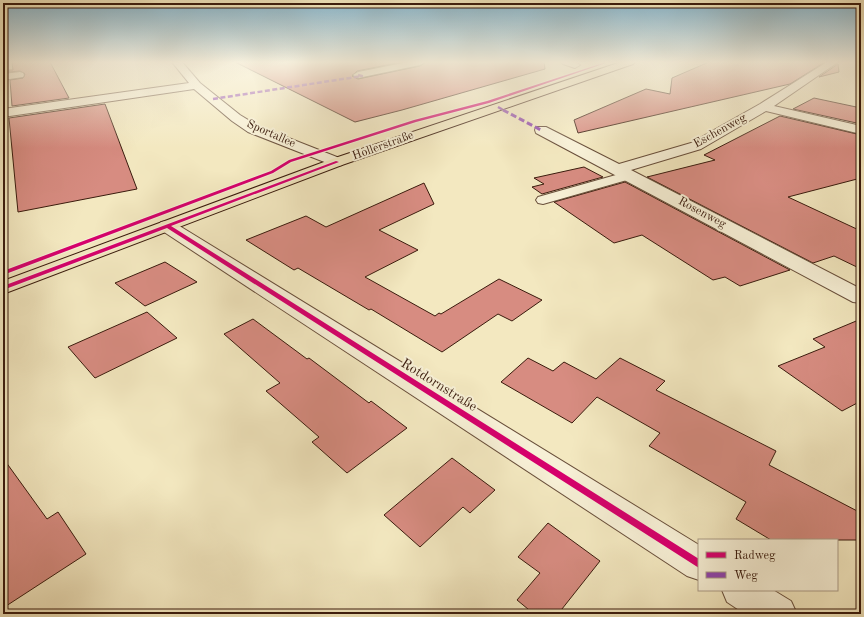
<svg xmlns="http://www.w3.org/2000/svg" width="864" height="617" viewBox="0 0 864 617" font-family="'Old Standard TT',serif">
  <rect width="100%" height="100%" fill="#f3e8c0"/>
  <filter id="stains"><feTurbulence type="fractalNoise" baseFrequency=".005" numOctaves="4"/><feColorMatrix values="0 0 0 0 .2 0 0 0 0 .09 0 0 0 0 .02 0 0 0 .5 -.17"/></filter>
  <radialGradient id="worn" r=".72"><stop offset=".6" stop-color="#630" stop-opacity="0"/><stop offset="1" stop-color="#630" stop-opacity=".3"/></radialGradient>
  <g fill="#d78c81" stroke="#3a1b0d">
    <polygon points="12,62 50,62 69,98 12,106 10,80 23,78 25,74 20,71 9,72 9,70 13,70"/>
    <polygon points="235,62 402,62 357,71 352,76 358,79 420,66 426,62 544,62 545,69 402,110 355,122"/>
    <polygon points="709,62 825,62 790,84 578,133 574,120 646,89 670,94 672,78"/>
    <polygon points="838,64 839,72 819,77"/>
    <polygon points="814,98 861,108 861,124 793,109"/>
    <polygon points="105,104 137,189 18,212 9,118"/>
    <polygon points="780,116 861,135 861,178 788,197 861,231 861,269 834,256 813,263 647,177 715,160 704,155"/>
    <polygon points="584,167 603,177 542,194 532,187 544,184 534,178"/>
    <polygon points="625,182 790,270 740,286 725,277 713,280 642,235 614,243 554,202"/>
    <polygon points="424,183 434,204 379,230 418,250 365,277 435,316 439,313 441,314 499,279 542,300 512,321 498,314 442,352 371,309 369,310 298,268 294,270 246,240 306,216 326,227"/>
    <polygon points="165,262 197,282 145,306 115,283"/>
    <polygon points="147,312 177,338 95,378 68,347"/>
    <polygon points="253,319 307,359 309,358 369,403 371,401 407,428 347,473 312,442 319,437 266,391 280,383 224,334"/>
    <polygon points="861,319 861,401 842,411 778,366 825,347 813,339"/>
    <polygon points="528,358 553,371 564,362 596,379 620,358 665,381 656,390 776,451 769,465 861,513 861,540 771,540 736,519 746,502 649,446 660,433 597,397 572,423 501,382"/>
    <polygon points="3,458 47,519 58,512 86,554 3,608"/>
    <polygon points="452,458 495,490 470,513 463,507 420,547 384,515"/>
    <polygon points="548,523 600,561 558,614 534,614 517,600 540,573 518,557"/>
  </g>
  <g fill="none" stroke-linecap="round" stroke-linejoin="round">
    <g stroke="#684e3a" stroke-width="2">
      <g id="service">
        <polygon points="20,72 23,73 24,75 23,77 3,80 3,74"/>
        <polygon points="630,171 634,172 636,175 634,178 543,204 538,203 536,200 538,197"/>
      </g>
    </g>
    <g stroke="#684e3a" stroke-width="2">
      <g id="minor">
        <polygon points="172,62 182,62 200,83 240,115 258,126 342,159 344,162 342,165 337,166 332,165 248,132 232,121 194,89 3,117 3,109 189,83"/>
        <polygon points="408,62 425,62 420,65 358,78 353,75 358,72"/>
        <polygon points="561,62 575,62 580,65 575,68 563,64"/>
        <polygon points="827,62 838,62 774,106 861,126 861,134 766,111 701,149 631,170 861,289 861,303 853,302 536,133 535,130 536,127 546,127 619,164 691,143 760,104"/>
        <polygon points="167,221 173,222 699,545 699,580 687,576 161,230 158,226 161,222"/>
        <polygon points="722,590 773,590 791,601 797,614 745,614 727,602"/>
      </g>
    </g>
    <g stroke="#3a1b0d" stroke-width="2">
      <polygon id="primary" points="621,62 635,62 633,64 342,165 3,294 3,281 332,159"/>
    </g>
    <use href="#service" fill="#f7f0d6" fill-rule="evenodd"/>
    <use href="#minor" fill="#f7f0d6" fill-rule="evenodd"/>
    <use href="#primary" fill="#f3e8c0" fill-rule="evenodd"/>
    <g stroke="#8e44ad" stroke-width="2.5" stroke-dasharray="5 2.5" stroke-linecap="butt">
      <polyline points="213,99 362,76 358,75"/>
      <polyline points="498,107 505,111"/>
    </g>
    <polyline stroke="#8e44ad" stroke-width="3" stroke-dasharray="6 3" stroke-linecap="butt" points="503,110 541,130"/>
    <g stroke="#f7f0d6" stroke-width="2">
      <g id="cycleway">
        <polygon points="606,62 609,62 489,103 416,122 291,162 273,173 3,275 3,271 271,171 289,160 414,120 487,101"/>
        <polygon points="336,161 339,162 171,226 699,559 699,568 167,228 3,290 3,286"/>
      </g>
    </g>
    <use href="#cycleway" fill="#d6006c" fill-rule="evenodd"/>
  </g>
  <linearGradient id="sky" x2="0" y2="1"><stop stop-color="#89b9d1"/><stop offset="0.42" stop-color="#faf5e3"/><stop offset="1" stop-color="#faf5e3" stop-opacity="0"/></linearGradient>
  <rect width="864" height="148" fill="url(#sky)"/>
  <g text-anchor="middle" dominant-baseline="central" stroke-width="4" stroke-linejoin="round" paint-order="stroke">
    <g font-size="12" fill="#3a1b0d" stroke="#f7f0d6">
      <text transform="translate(720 131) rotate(-29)">Eschenweg</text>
      <text transform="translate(271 134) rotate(24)">Sportallee</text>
      <text transform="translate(383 146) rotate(-20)">Hollerstraße</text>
      <text transform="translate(702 213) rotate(28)">Rosenweg</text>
    </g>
    <g font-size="14" fill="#3a1b0d" stroke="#f7f0d6">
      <text transform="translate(439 385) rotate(32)">Rotdornstraße</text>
    </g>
  </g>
  <rect width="864" height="617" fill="none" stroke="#f3e8c0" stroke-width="16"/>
  <rect x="4" y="4" width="856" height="609" fill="none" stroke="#3a1b0d" stroke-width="2"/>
  <rect x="8" y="8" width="848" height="601" fill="none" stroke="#3a1b0d"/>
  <rect x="698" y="539" width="140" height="52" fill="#f7f0d6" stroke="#ab9b86"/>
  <rect x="706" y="552" width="20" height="6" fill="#d6006c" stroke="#ab9b86"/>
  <text x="734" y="559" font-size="12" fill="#3a1b0d">Radweg</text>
  <rect x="706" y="572" width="20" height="6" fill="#8e44ad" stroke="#ab9b86"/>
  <text x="734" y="579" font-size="12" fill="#3a1b0d">Weg</text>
  <rect width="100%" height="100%" filter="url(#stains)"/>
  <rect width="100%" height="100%" fill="url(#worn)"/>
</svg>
